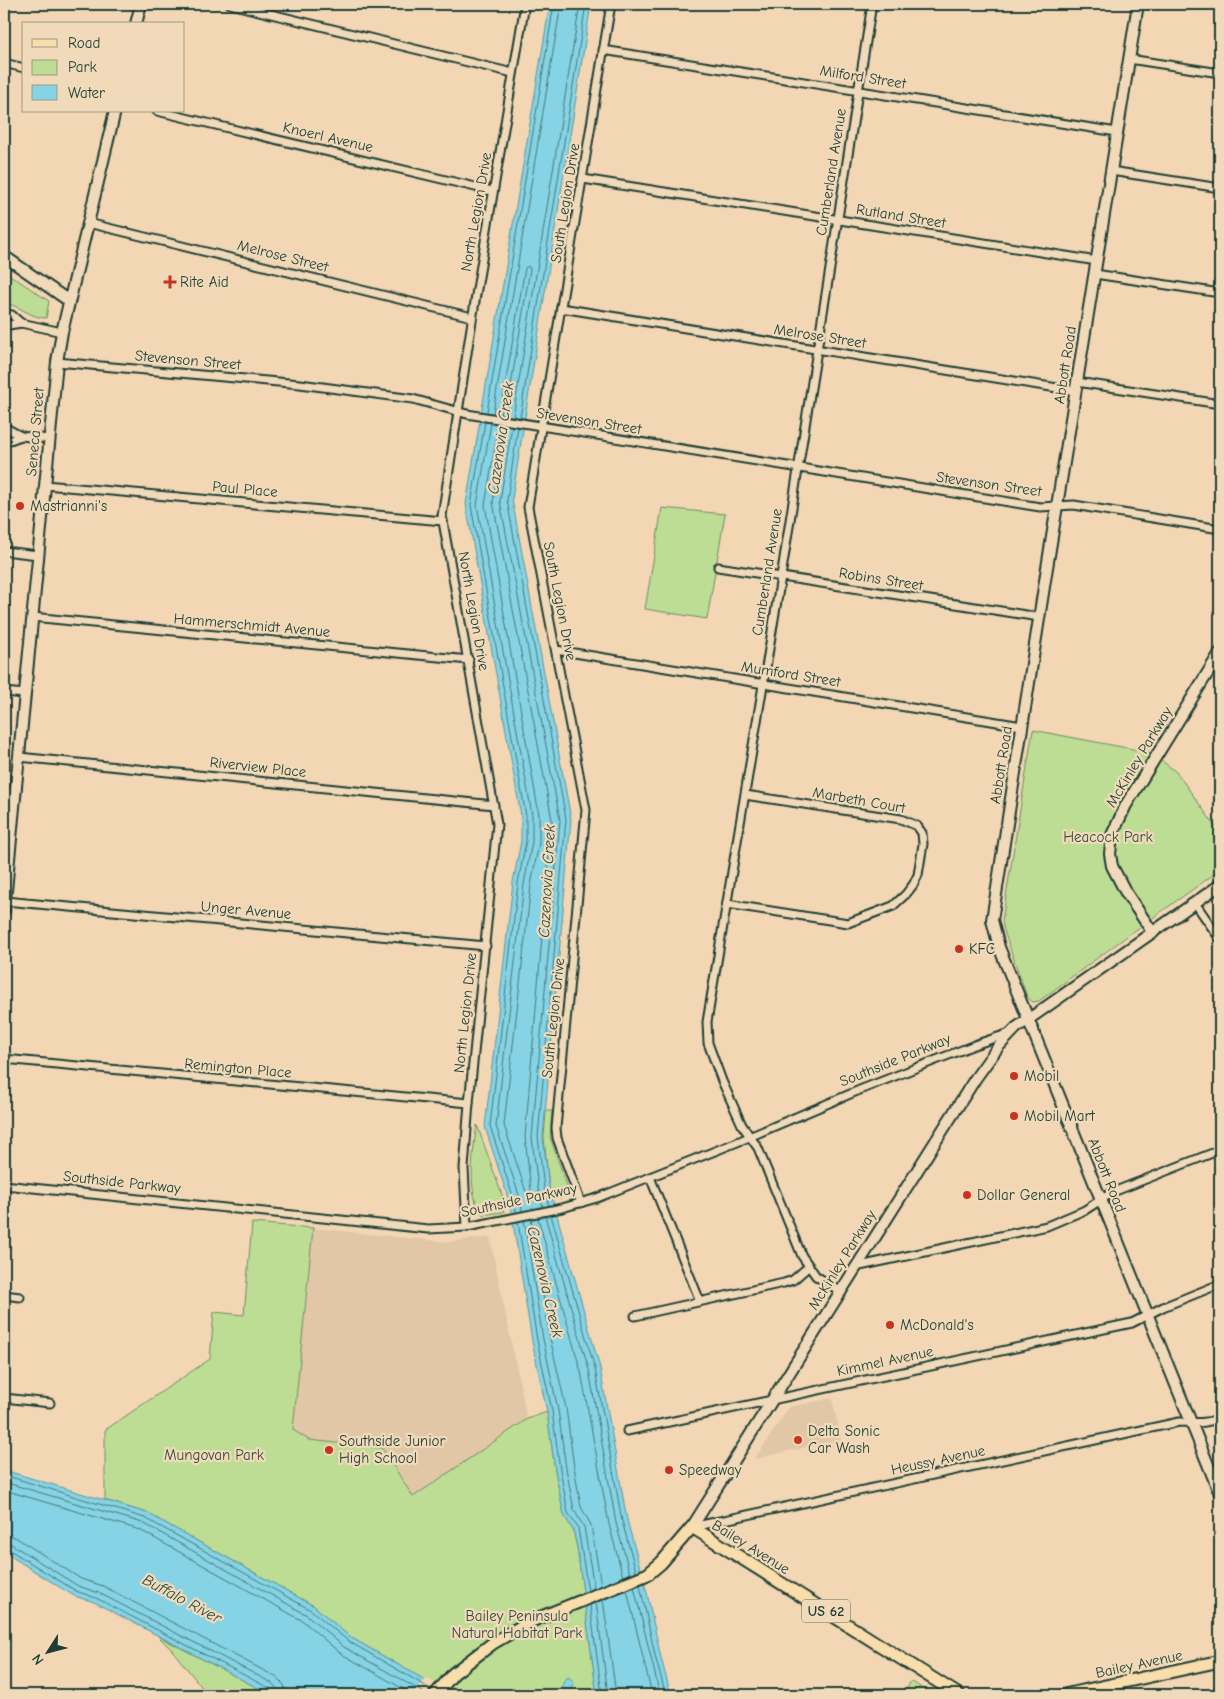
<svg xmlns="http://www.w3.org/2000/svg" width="1224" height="1699" viewBox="0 0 1224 1699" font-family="'Comic Neue',sans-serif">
  <rect width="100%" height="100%" fill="#f3d6b4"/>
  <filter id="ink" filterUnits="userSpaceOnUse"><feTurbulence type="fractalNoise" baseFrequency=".02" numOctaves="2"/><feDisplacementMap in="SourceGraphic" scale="10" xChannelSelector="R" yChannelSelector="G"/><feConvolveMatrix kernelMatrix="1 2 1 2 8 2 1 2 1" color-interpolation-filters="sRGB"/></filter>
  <g filter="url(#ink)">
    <g fill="#e2c7a7">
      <polygon points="313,1228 447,1242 490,1237 527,1419 547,1412 555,1470 564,1515 350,1637 314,1606 147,1513 105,1500 105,1430 305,1313"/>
      <polygon points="832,1398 841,1439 755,1459 789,1407"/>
    </g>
    <g fill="#bddc94" stroke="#6e8c64">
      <path d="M4 271 49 301 46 318C30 318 20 305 4 303Z"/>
      <polygon points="662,508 725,514 707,619 645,609"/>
      <polygon points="1033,730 1148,752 1166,764 1177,773 1220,833 1220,870 1130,934 1039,1001 1033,1002 1027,997 1004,931 1002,921"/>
      <polygon points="546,1111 552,1111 550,1137 568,1189 567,1194 559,1199 557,1193 551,1194 549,1187 544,1138"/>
      <path d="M477 1125 506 1206H502L504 1212 483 1215C466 1196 473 1150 477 1125Z"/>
      <polygon points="252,1223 313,1228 293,1430 309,1440 382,1448 413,1497 527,1419 547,1412 555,1470 564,1515 573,1530 577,1547 597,1695 451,1695 350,1637 314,1606 147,1513 105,1500 105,1430 210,1359 214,1312 244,1315"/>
      <polygon points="158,1636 271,1695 208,1695 172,1650"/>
      <polygon points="911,1681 932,1695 907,1695 906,1690"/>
    </g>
    <g fill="#85d3e4" stroke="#5c979e">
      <polygon points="550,4 591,4 512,499 571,819 543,1137 549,1187 600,1368 627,1520 647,1593 661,1658 671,1695 597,1695 577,1547 573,1530 564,1515 555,1470 547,1412 532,1341 510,1204 485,1127 513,882 521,841 521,816 466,504"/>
      <polygon points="4,1470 147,1513 314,1606 350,1637 451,1695 271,1695 94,1602 74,1596 4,1552"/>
      <polygon points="569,1677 574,1683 570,1695 558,1695 565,1679"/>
    </g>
    <polygon fill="#f3d6b4" points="427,1678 452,1693 454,1695 411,1695"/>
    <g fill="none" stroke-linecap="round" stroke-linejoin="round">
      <g stroke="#48797a" stroke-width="1">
        <polyline points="487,412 554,4"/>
        <polyline points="493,413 561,4"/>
        <polyline points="500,415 525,268 528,266 530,269 506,416"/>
        <polyline points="513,417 580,4"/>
        <polyline points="520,418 586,4"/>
        <polyline points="485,422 471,505 526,816 526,841 518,883 490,1126 515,1203 516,1212"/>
        <polyline points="491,423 477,505 532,815 532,842 524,884 496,1126 521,1201 522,1211"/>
        <polyline points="499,424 485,505 539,815 539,843 531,885 504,1125 526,1192 528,1194 531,1191 525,1137 552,820 493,502 505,425"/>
        <polyline points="512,426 500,501 560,820 532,1137 538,1189 543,1207"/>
        <polyline points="518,427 507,500 566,819 538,1137 544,1188 549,1206"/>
        <polyline points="551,1215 595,1369 622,1521 636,1571"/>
        <polyline points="545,1216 589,1370 616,1523 630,1574"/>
        <polyline points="538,1218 581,1372 609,1524 623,1577"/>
        <polyline points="531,1219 550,1338 566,1408 574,1467 581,1507 591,1525 601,1585"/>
        <polyline points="524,1220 543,1339 558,1410 566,1468 574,1510 584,1527 594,1588"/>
        <polyline points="518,1222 537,1340 552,1411 560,1469 568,1513 578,1528 588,1591"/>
        <polyline points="4,1475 145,1518 311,1610 348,1641 431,1689"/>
        <polyline points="4,1482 143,1523 307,1615 344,1647 428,1695"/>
        <polyline points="4,1490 140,1530 303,1621 340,1653 414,1695"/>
        <polyline points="4,1535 15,1537 81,1579 103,1586 276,1677 284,1685 286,1695"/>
        <polyline points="4,1542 11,1544 78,1586 99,1593 272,1683 277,1689 278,1695"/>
        <polyline points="4,1549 8,1549 76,1591 96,1598 269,1688 271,1691 272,1695"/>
        <polyline points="640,1585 656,1660 666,1695"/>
        <polyline points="634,1587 660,1695"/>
        <polyline points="627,1590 652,1695"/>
        <polyline points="603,1599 616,1695"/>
        <polyline points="596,1602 608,1695"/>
        <polyline points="590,1605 602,1695"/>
      </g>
      <g stroke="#1f3d34" stroke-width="11">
        <g id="street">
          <polyline points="230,4 513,73"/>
          <polyline points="603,50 1117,132"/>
          <polyline points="1129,59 1220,73"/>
          <polyline points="4,63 24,68"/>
          <polyline points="157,111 492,191"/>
          <polyline points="1111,171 1220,188"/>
          <polyline points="583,179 1097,261"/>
          <polyline points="88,223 472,317"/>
          <polyline points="1095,274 1220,293"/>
          <polyline points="561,308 1076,391"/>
          <polyline points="4,314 12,315 21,323"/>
          <polyline points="4,325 9,325 21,323 62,332"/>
          <polyline points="57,362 300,384 413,399 467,414 1040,507 1074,505 1220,529"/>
          <polyline points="1077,382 1220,404"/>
          <polyline points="4,429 8,429 21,436 49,439"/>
          <polyline points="4,440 10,440 21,436"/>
          <polyline points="45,485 443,521"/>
          <polyline points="4,551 38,555"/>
          <polyline points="718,567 1039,617"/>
          <polyline points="32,617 469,660"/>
          <polyline points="556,650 1022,726"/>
          <polyline points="4,692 25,694"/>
          <polyline points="19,757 494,805"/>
          <polyline points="4,828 12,829"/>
          <polyline points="5,901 486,946"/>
          <polyline points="1195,903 1220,939"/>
          <polyline points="727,904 848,923 893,906 906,894 913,885 918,875 923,844 922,833 917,826 901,819 745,795"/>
          <polyline points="4,1059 469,1103"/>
          <polyline points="650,1177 700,1301"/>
          <polyline points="4,1185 428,1229 467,1227 562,1208 597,1198 735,1143 862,1089 977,1044 1010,1033"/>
          <polyline points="581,1203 557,1138 556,1128 586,810 528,507 611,4"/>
          <polyline points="467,1227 464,1168 469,1103 497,824 442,516 476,295 525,4"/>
          <polyline points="855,1267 1047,1226 1085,1210 1113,1192 1220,1150"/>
          <polyline points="840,1291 816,1276 802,1256 758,1148 742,1125 722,1081 708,1043 707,1022 781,577 872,4"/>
          <polyline points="4,1295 20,1297"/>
          <polyline points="635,1316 784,1283 793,1280 808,1267"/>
          <polyline points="4,1398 50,1403"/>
          <polyline points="627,1431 1132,1323 1163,1307 1220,1284"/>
          <path d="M692 1527 1179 1422C1196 1422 1203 1425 1220 1418"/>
        </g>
      </g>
      <g stroke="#1f3d34" stroke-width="14">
        <g id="secondary">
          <polyline points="1138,4 1046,574 992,920 999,947 1220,1494"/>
          <polyline points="136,24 141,4"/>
          <polyline points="4,256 69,301"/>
          <polyline points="4,911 57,362 62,332 115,111"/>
          <polyline points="1153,933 1125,891 1112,866 1110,854 1112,835 1126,805 1220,653"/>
          <polyline points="692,1527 975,1079 998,1047 1016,1028 1220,885"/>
        </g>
      </g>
      <g stroke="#1f3d34" stroke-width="15">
        <g id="primary">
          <polyline points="435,1695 454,1673 493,1643 529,1622 648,1574 661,1563 692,1527 959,1695"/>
          <polyline points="1064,1695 1220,1661"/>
        </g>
      </g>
      <use href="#street" stroke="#f1dab9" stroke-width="7"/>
      <use href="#secondary" stroke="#f1dab9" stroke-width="10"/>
      <use href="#primary" stroke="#f9ddab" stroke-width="11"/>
    </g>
  </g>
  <g fill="#c8321e" stroke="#f1dab9" stroke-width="2">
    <path d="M167.5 274.5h5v5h5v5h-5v5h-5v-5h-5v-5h5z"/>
    <circle cx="20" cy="506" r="5"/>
    <circle cx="959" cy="949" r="5"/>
    <circle cx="1014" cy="1076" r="5"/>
    <circle cx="1014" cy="1116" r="5"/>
    <circle cx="967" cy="1195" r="5"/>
    <circle cx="890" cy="1325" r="5"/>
    <circle cx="798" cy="1440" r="5"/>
    <circle cx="329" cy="1450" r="5"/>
    <circle cx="669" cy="1470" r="5"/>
  </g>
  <g text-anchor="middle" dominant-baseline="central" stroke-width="4.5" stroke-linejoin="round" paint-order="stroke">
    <rect fill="#f1dab9" stroke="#5e6c5c" stroke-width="1" x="802" y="1599.5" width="48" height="23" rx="4"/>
    <g font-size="14" font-weight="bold" fill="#1f3d34">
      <text x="826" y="1611">US 62</text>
    </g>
    <g font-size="15" fill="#1f3d34" stroke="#f1dab9">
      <text transform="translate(863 77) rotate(9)">Milford Street</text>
      <text transform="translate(328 137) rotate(13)">Knoerl Avenue</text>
      <text transform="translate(831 172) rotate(-81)">Cumberland Avenue</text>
      <text transform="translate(565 203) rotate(-81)">South Legion Drive</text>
      <text transform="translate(476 212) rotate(-80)">North Legion Drive</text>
      <text transform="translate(901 216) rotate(9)">Rutland Street</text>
      <text transform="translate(283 256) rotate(14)">Melrose Street</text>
      <text transform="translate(820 336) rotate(9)">Melrose Street</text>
      <text transform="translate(188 360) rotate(5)">Stevenson Street</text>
      <text transform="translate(1065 365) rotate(-81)">Abbott Road</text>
      <text transform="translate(589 421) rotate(9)">Stevenson Street</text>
      <text transform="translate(35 432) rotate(-85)">Seneca Street</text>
      <text transform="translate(989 484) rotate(8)">Stevenson Street</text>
      <text transform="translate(245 489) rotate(5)">Paul Place</text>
      <text transform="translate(767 572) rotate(-81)">Cumberland Avenue</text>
      <text transform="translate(881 579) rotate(9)">Robins Street</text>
      <text transform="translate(560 601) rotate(79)">South Legion Drive</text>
      <text transform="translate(474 611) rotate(80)">North Legion Drive</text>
      <text transform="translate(252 625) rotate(5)">Hammerschmidt Avenue</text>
      <text transform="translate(791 674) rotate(9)">Mumford Street</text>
      <text transform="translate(1139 757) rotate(-59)">McKinley Parkway</text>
      <text transform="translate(1001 765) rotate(-81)">Abbott Road</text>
      <text transform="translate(258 767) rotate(6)">Riverview Place</text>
      <text transform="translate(859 800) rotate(10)">Marbeth Court</text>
      <text transform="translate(246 910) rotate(5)">Unger Avenue</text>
      <text transform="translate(465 1013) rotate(-84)">North Legion Drive</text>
      <text transform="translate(553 1018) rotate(-84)">South Legion Drive</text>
      <text transform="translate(895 1060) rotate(-22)">Southside Parkway</text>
      <text transform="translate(238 1068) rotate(5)">Remington Place</text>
      <text transform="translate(1107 1175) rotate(68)">Abbott Road</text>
      <text transform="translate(122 1182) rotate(6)">Southside Parkway</text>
      <text transform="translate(519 1200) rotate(-12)">Southside Parkway</text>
      <text transform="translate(842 1260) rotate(-58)">McKinley Parkway</text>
      <text transform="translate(885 1361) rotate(-12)">Kimmel Avenue</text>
      <text transform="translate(938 1460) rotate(-12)">Heussy Avenue</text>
      <text transform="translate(751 1547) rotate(32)">Bailey Avenue</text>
      <text transform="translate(1139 1664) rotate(-12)">Bailey Avenue</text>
    </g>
    <g font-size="15" fill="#1f3d34" stroke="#f1dab9" text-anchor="start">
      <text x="180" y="282">Rite Aid</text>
      <text x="30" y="506">Mastrianni's</text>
      <text x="969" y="949">KFC</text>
      <text x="1024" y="1076">Mobil</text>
      <text x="1024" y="1116">Mobil Mart</text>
      <text x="977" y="1195">Dollar General</text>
      <text x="900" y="1325">McDonald's</text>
      <text x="808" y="1431">Delta Sonic<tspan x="808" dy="17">Car Wash</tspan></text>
      <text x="339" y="1441">Southside Junior<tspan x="339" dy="17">High School</tspan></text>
      <text x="679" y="1470">Speedway</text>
    </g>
    <g font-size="15" fill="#2f4d3e" stroke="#f1dab9">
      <text x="1108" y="837">Heacock Park</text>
      <text x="214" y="1455">Mungovan Park</text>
      <text x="517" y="1616">Bailey Peninsula<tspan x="517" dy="17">Natural Habitat Park</tspan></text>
    </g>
    <g font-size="16" font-style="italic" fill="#294c46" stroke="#f1dab9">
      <text transform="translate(501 438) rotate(-82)">Cazenovia Creek</text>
      <text transform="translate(547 881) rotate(-87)">Cazenovia Creek</text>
      <text transform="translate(545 1282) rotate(77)">Cazenovia Creek</text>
      <text transform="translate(182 1599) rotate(28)">Buffalo River</text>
    </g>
  </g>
  <rect width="1224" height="1699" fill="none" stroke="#f1dab9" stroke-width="20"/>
  <rect x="10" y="10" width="1204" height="1679" fill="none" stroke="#1f3d34" stroke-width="2" filter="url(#ink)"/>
  <rect x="22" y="22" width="162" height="90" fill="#f1dab9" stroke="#9d9b84"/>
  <rect x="32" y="39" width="25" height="8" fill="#f9ddab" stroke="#9d9b84"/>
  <text x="68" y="48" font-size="15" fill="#1f3d34">Road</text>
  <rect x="32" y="60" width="25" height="15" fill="#bddc94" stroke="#9d9b84"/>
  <text x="68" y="72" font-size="15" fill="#1f3d34">Park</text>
  <rect x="32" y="85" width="25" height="15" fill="#85d3e4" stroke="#9d9b84"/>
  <text x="68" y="98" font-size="15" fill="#1f3d34">Water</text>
  <g transform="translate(48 1652) rotate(234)" stroke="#f1dab9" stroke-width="4" paint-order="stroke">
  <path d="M0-4L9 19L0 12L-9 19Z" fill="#1f3d34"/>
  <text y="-8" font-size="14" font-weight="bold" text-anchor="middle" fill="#1f3d34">N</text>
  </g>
</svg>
